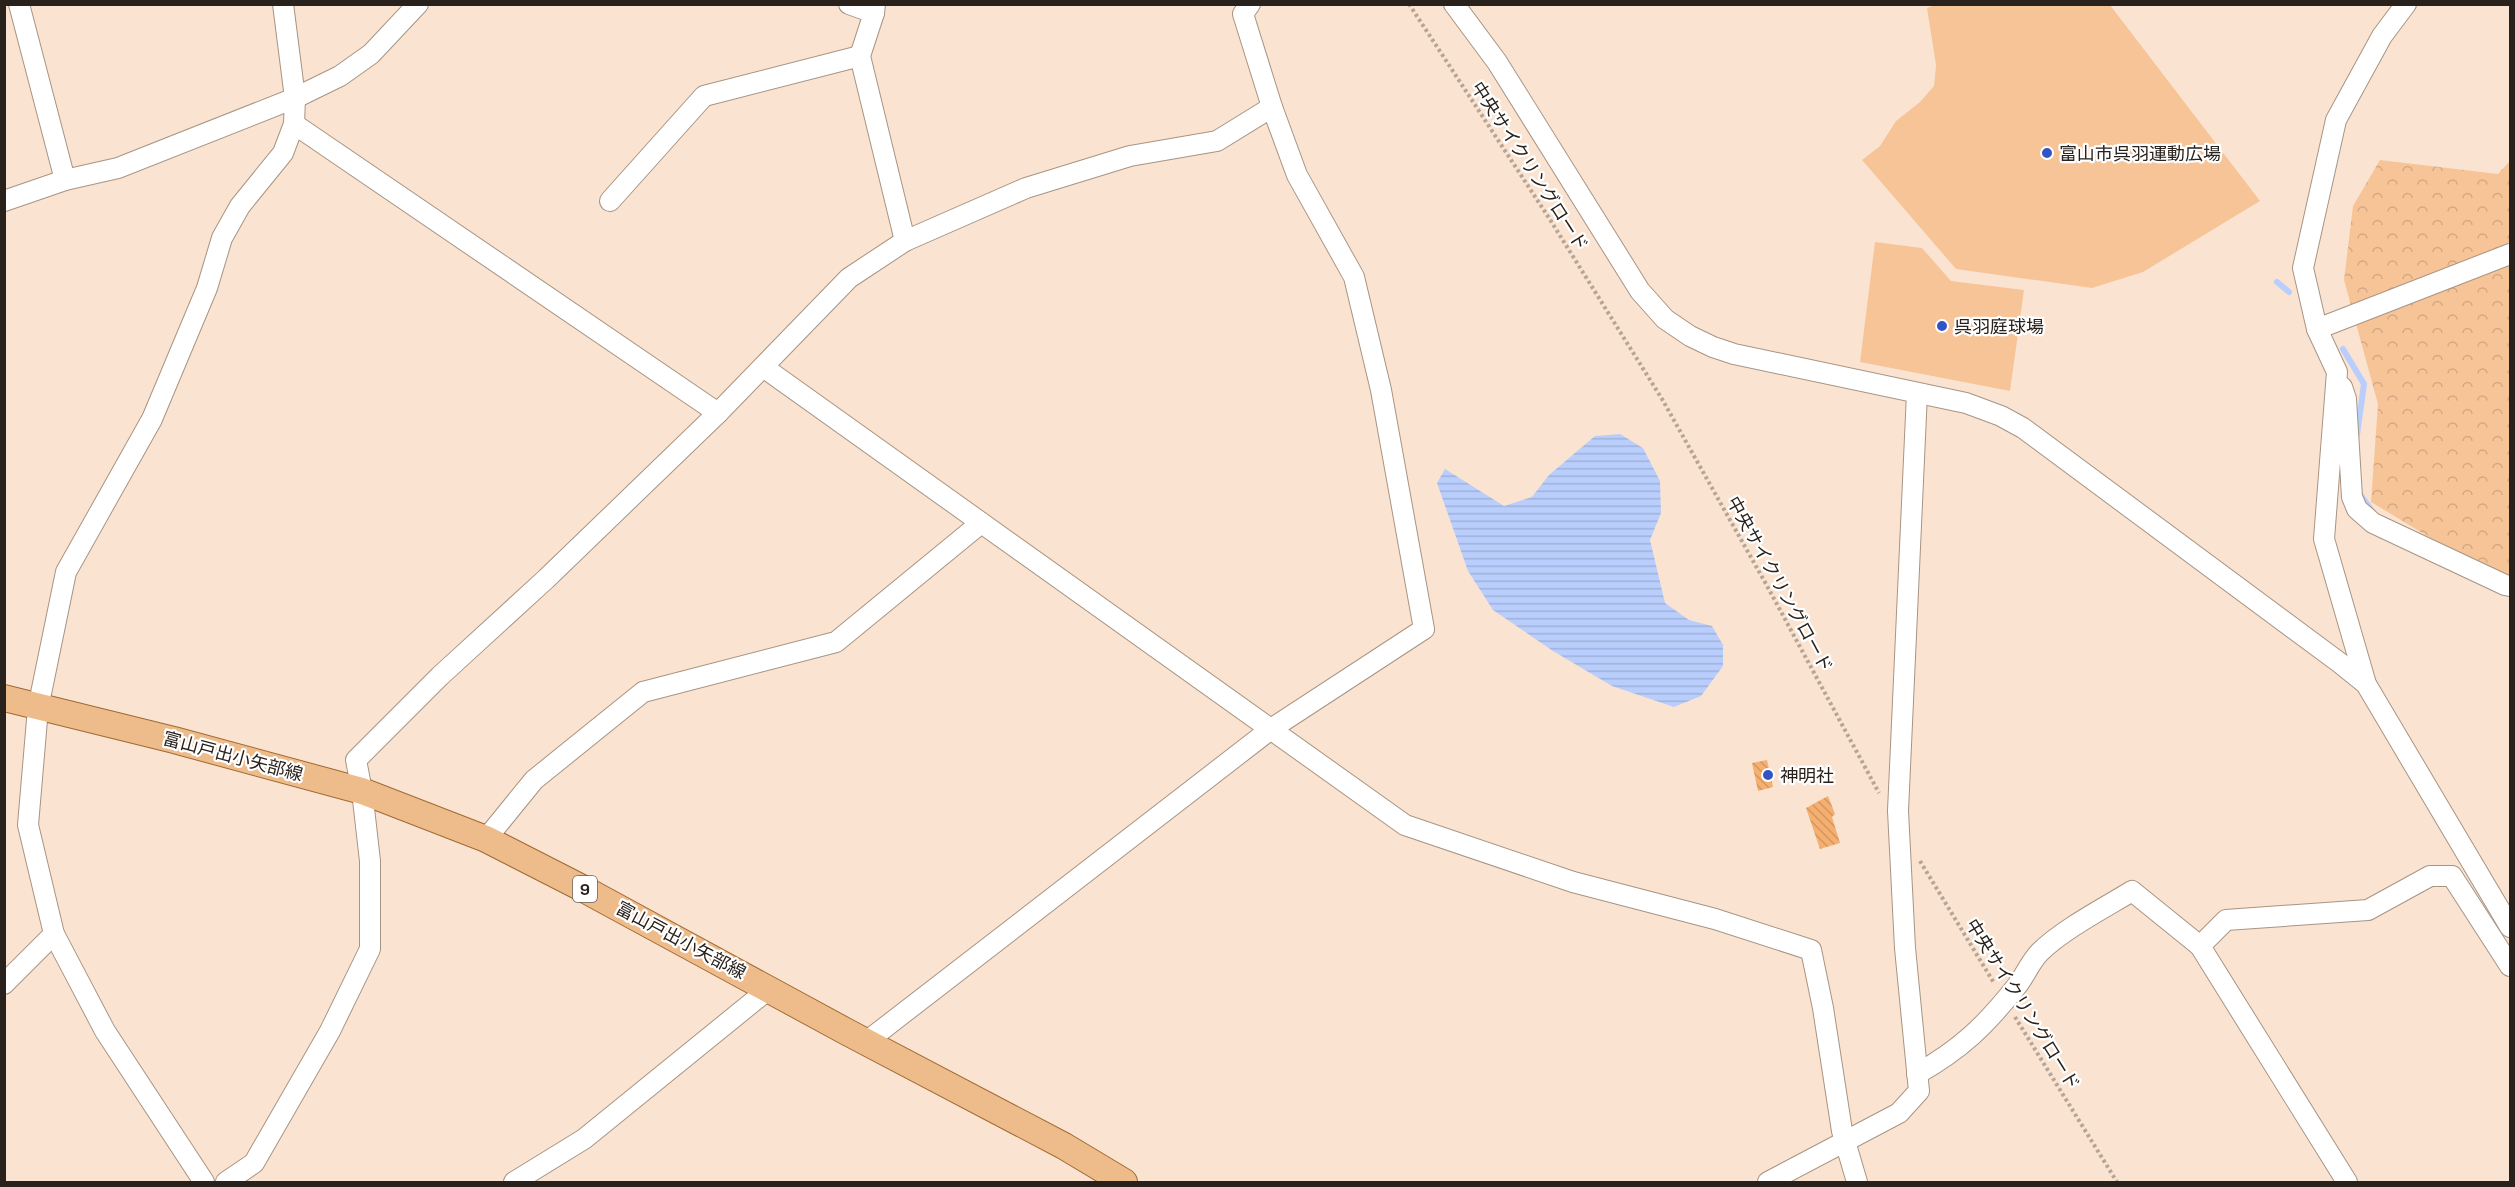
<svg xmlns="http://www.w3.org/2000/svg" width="2515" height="1187" viewBox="0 0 2515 1187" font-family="'Space Grotesk','Noto Sans JP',sans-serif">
  <defs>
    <pattern id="park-crowns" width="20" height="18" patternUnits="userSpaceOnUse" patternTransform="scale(1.5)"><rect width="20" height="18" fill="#f7c498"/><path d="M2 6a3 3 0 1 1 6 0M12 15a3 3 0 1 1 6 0" fill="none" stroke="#d4a882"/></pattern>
    <pattern id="water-rules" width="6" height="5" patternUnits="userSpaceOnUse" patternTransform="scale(1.5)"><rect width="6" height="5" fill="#b9cefc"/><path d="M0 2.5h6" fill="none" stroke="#9fb1d7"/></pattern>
    <pattern id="building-back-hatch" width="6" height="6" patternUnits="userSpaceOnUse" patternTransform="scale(1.5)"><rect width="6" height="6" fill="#f5af70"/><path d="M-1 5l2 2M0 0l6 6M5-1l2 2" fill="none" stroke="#d29660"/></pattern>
  </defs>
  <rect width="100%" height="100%" fill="#fae4d1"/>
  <polygon fill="url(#park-crowns)" points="2380,160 2498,174 2510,161 2510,577 2487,572 2371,502 2378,404 2344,280 2353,206"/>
  <g fill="#f7c498">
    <polygon points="1939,4 2110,5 2260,201 2143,272 2092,288 1956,269 1862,160 1880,146 1896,121 1920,102 1934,86 1936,65 1927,8"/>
    <polygon points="1875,242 1922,248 1951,281 2024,290 2010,391 1860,362"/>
  </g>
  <polygon fill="url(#water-rules)" points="1620,434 1643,448 1660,481 1661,513 1650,540 1665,603 1689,620 1712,626 1723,645 1723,666 1701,696 1674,707 1612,686 1553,651 1493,610 1468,571 1437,483 1445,469 1504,506 1532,497 1549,475 1595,436"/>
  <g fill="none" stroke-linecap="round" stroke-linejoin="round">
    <g stroke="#b9cefc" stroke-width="6">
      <polyline points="2277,282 2289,292"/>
      <polyline points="2343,349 2364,384 2357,435"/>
      <polyline points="2359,493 2373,512"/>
    </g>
  </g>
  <g fill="url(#building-back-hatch)">
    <polygon points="1767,760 1773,787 1758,791 1752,763"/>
    <polygon points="1828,796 1835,814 1832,817 1840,843 1820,849 1806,808"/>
  </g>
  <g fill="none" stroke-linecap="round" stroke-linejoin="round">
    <g stroke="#a89483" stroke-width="22">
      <g id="minor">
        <polyline points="19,4 65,180"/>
        <polyline points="849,4 874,13 875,4"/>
        <polyline points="1454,4 1497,62 1640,291 1665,319 1690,336 1713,347 1734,354 1966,403 2001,416 2023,428 2340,663 2366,684"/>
        <polyline points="2406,4 2382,36 2336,120 2303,268 2317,329 2337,372 2324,539 2366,684 2510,927"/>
        <polyline points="874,13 860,56 905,241"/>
        <polyline points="294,124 718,413"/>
        <polyline points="4,201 65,180 118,168 295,98 340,76 371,54 418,4"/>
        <polyline points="610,201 704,96 860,56"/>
        <polyline points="2317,329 2510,254"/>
        <polyline points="763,367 1405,825 1573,882 1715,919 1811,950 1823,1008 1842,1131 1857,1182"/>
        <polyline points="2342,387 2346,399 2352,497 2357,509 2373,523 2505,585 2510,586"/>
        <polyline points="486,839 534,780 643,692 836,642 981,523"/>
        <polyline points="54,934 105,1031 204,1182"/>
        <polyline points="2200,946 2347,1182"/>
        <polyline points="4,984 54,934 28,825 38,708 66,572 152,419 207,288 222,238 240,206 283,153 294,124 295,98 283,4"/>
        <polyline points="866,1042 1271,729 1424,629 1381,390 1354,277 1297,175 1272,107 1243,14 1250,4"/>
        <path d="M1917 1074C1961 1049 1985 1026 2016 987 2025 976 2030 962 2040 952 2062 930 2104 908 2132 891L2200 946 2226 920 2368 910 2430 876H2452L2510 966"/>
        <polyline points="226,1182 254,1163 330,1031 370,949 370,861 362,791 356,760 440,676 546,579 718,413 849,278 905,241 1026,188 1130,156 1217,141 1272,107"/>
        <polyline points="514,1182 584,1139 770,988"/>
        <polyline points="1768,1182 1899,1113 1919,1091 1905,948 1898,811 1917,393"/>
      </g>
    </g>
    <g stroke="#a16932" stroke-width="28">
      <polyline id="major" points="4,698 174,740 362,791 486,839 580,887 847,1032 1064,1146 1124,1182"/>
    </g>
    <g stroke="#b6a495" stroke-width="4" stroke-dasharray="3 3" stroke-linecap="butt">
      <polyline points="1409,4 1549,218 1662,399 1766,584 1879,793"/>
      <polyline points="1920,861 1994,983"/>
      <polyline points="2015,1017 2117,1182"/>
    </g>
    <use href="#minor" stroke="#fff" stroke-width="20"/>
    <use href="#major" stroke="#eebc8b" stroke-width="26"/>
  </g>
  <g fill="#3255c5" stroke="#fff" stroke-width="2">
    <circle cx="2047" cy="153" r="6"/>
    <circle cx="1942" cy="326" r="6"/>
    <circle cx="1768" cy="775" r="6"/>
  </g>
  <g text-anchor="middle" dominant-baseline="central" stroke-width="4.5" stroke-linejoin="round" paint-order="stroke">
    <rect fill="#fff" stroke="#69645f" stroke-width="1.5" x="573" y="876" width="24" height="26" rx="4.5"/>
    <g font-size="16" font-weight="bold" fill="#29211b">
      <text x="585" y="889">9</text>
    </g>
    <g font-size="18" fill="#29211b" stroke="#fff" text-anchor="start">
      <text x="2059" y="153">富山市呉羽運動広場</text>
      <text x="1954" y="326">呉羽庭球場</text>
      <text x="1780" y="775">神明社</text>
    </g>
    <g font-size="18" fill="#29211b" stroke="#fff">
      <text transform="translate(1530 166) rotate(57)">中央サイクリングロード</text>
      <text transform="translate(1780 584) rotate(61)">中央サイクリングロード</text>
      <text transform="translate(233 756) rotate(15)">富山戸出小矢部線</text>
      <text transform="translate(681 940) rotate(28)">富山戸出小矢部線</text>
      <text transform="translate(2023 1004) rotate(58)">中央サイクリングロード</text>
    </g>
  </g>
  <rect width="2515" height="1187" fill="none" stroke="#29211b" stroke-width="12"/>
</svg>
